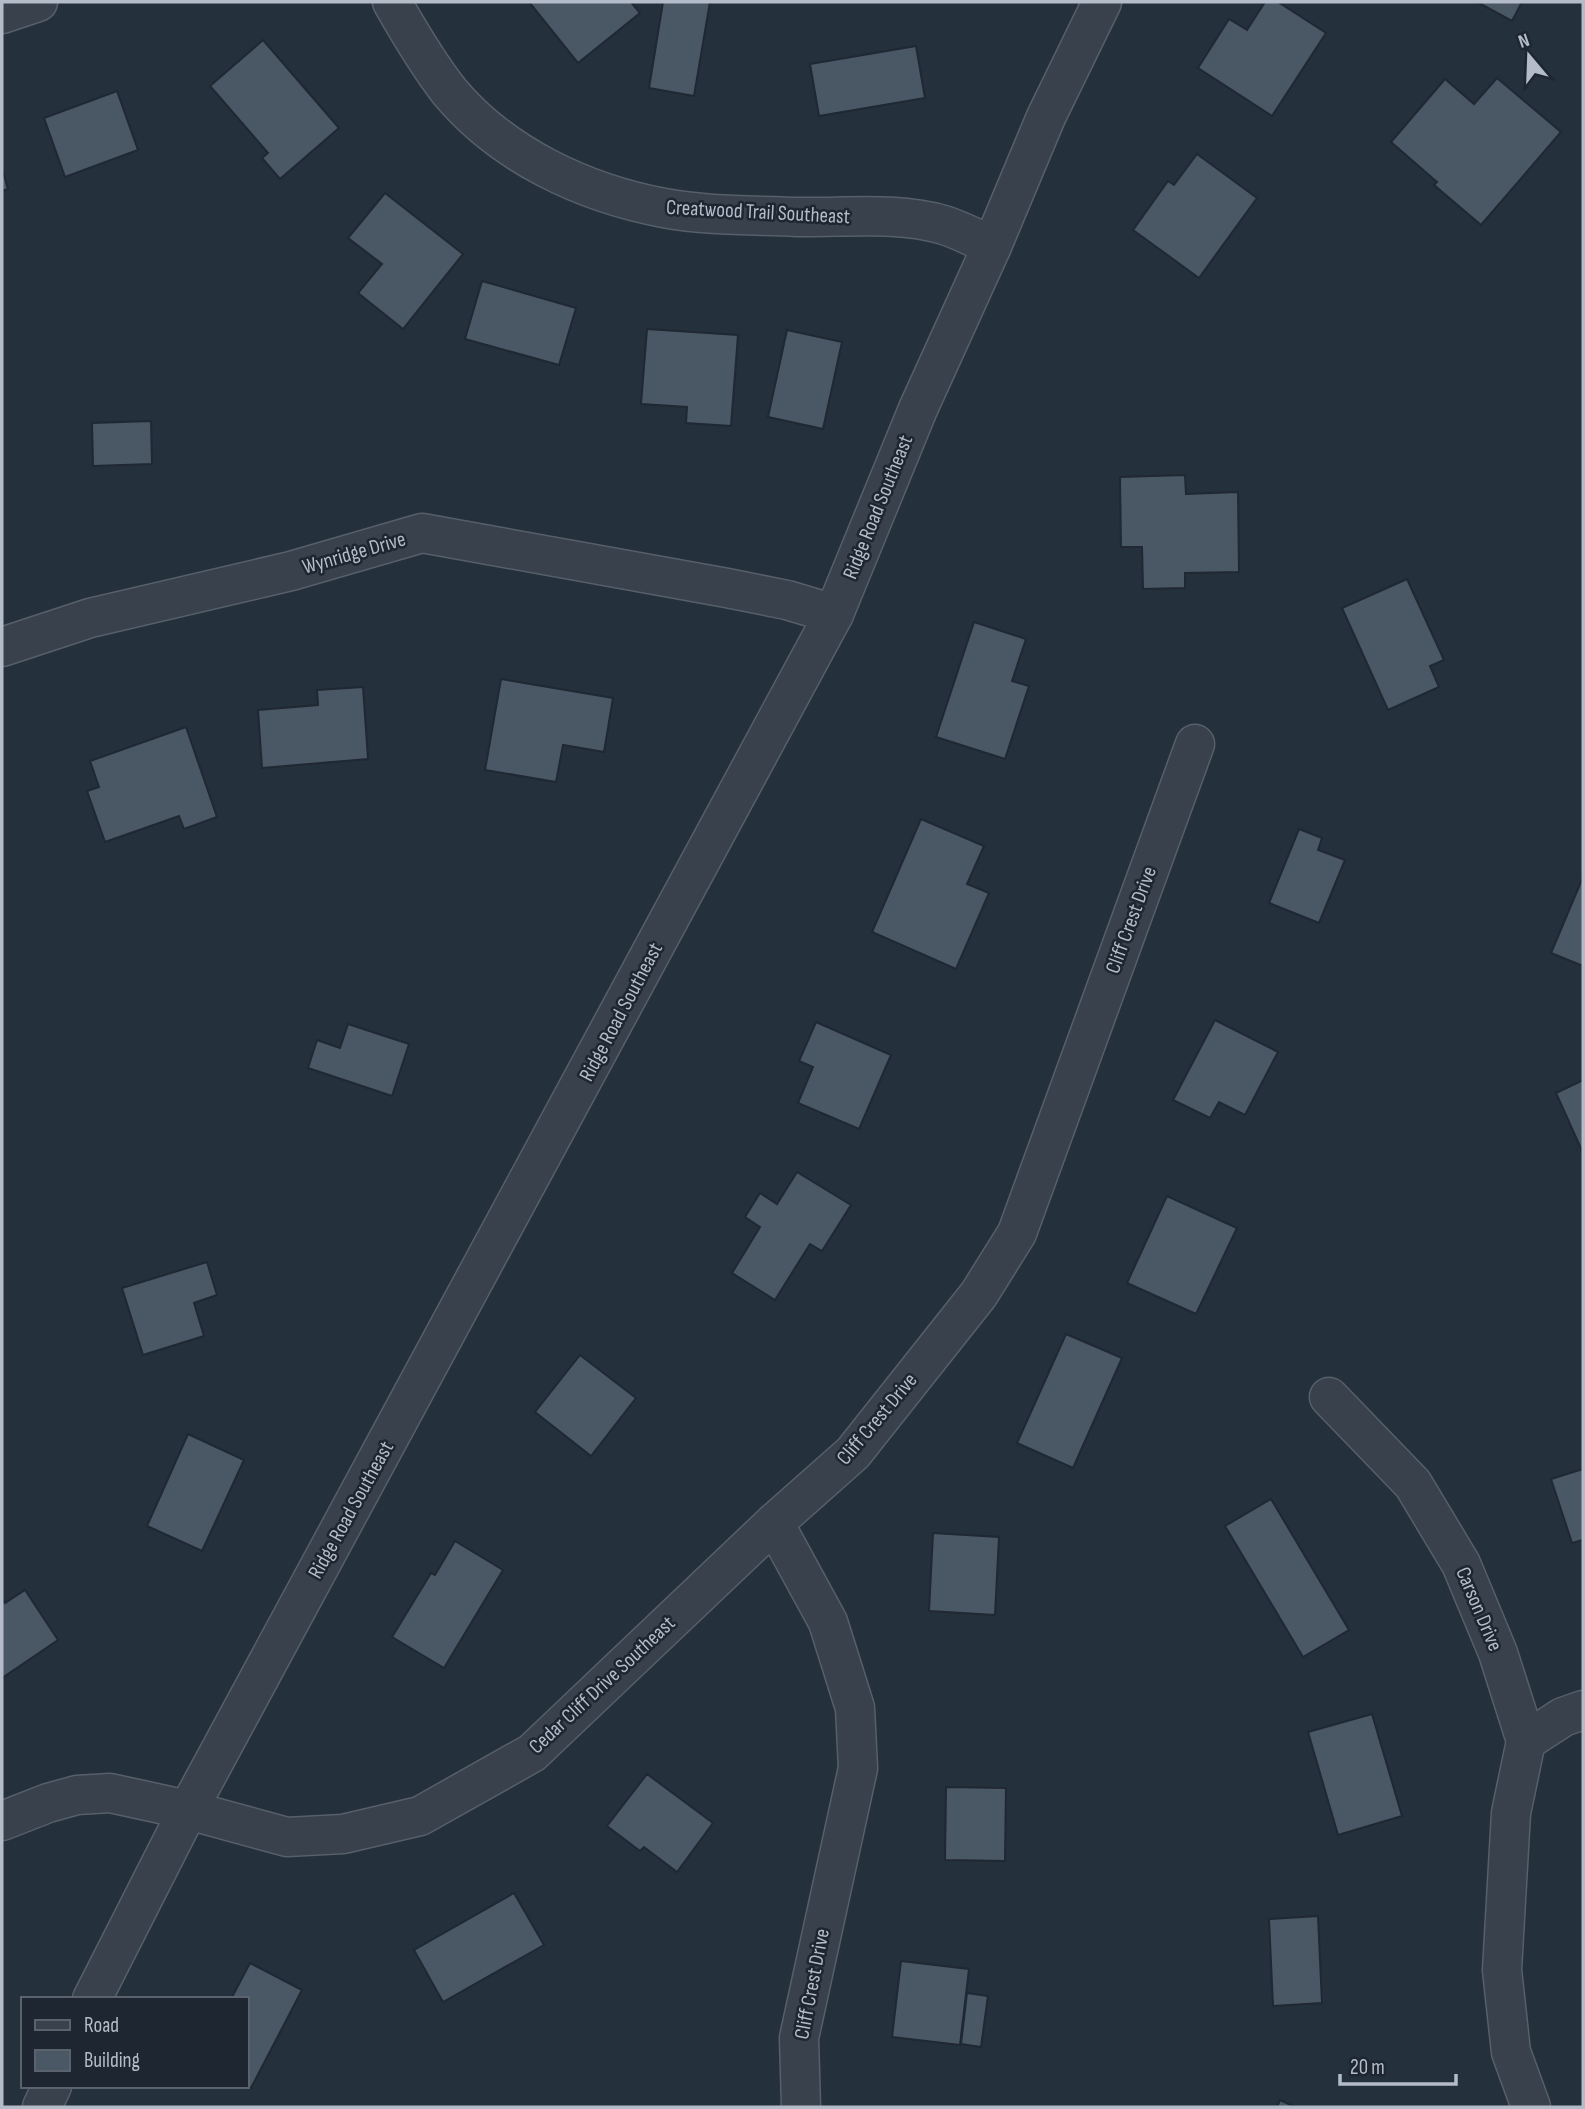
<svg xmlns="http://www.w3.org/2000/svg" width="1585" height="2109" viewBox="0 0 1585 2109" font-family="'Sofia Sans Condensed',sans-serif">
  <rect width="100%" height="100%" fill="#24303c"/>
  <g fill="#4a5765" stroke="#1f2833" stroke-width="2">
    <polygon points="529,2 631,2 640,13 578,63"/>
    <polygon points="663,2 710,2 694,96 649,88"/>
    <polygon points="1265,2 1278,2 1326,33 1272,116 1198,68 1229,19 1247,30"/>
    <polygon points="1477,2 1522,2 1512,21"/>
    <polygon points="263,40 339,128 280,179 262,158 268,153 210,86"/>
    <polygon points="916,46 925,98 819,116 810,64"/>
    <polygon points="1497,78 1561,132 1481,225 1434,185 1437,182 1391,142 1445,79 1474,104"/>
    <polygon points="117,91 138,150 65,177 44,118"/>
    <polygon points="1197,154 1257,198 1199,278 1133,230 1168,181 1174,185"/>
    <polygon points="2,168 8,189 2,191"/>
    <polygon points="385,193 463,254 403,329 358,293 382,264 348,238"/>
    <polygon points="482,281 576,308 559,365 465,339"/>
    <polygon points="647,329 738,335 731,426 686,423 687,407 641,404"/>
    <polygon points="787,330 842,342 823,429 768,417"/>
    <polygon points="151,421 152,464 93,466 92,423"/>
    <polygon points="1185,475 1186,494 1238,492 1239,572 1185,573 1185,588 1143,589 1142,547 1121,547 1120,477"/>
    <polygon points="1407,579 1444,660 1430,666 1439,687 1388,710 1342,608"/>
    <polygon points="974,622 1026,639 1012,681 1029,686 1005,759 936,737"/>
    <polygon points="501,679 613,698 604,752 563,745 556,782 485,770"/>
    <polygon points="363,687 368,759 262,768 258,710 318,705 317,690"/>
    <polygon points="186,727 217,817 184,829 179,816 105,842 87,791 99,787 90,761"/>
    <polygon points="921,819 984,846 967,884 989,893 956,969 872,932"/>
    <polygon points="1299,829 1322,838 1318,850 1345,860 1319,923 1269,903"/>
    <polygon points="1583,877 1583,966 1551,953"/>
    <polygon points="1215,1020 1278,1052 1245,1115 1219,1102 1210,1118 1173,1100"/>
    <polygon points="816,1022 891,1055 859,1129 798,1103 813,1067 799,1061"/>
    <polygon points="348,1024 409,1044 392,1096 308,1068 317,1040 340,1048"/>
    <polygon points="1583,1080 1583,1153 1556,1093"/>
    <polygon points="797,1172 851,1205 822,1251 810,1244 775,1300 732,1273 760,1227 745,1217 760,1193 777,1204"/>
    <polygon points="1167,1196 1237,1228 1196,1314 1127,1283"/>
    <polygon points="207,1262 217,1295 194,1303 204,1336 143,1355 122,1288"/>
    <polygon points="1066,1334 1122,1358 1073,1468 1017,1443"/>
    <polygon points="580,1355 636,1398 591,1456 535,1412"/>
    <polygon points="188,1434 244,1460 202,1551 147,1526"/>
    <polygon points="1583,1469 1583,1540 1572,1543 1551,1479"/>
    <polygon points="1271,1499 1349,1630 1303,1657 1225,1526"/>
    <polygon points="933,1533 999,1537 995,1615 929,1611"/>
    <polygon points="455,1541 503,1570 444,1668 392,1637 431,1573 435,1575"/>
    <polygon points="25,1590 58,1640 2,1678 2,1598 5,1603"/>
    <polygon points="1372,1714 1402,1816 1338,1835 1308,1732"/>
    <polygon points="647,1774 713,1823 677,1872 644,1847 640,1851 607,1826"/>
    <polygon points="946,1787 1006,1788 1005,1861 945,1860"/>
    <polygon points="514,1893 544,1945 443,2002 414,1950"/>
    <polygon points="1318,1916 1322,2003 1273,2006 1269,1919"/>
    <polygon points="901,1961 969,1969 960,2045 892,2037"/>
    <polygon points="250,1963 302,1990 251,2088 247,2085 247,1999 231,1999"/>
    <polygon points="967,1993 988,1996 981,2047 961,2044"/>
    <polygon points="1280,2100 1295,2107 1277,2107"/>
  </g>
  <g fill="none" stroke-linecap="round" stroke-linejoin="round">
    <g stroke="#565f6a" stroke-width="41">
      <g id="minor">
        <path d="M392 2C409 32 427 63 449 91 502 155 584 193 664 208 707 216 752 215 796 217 843 218 898 211 944 225 960 230 977 239 992 246"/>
        <polyline points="2,14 38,2"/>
        <polyline points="2,647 90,618 291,571 422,533 727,588 787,600 834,614"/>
        <polyline points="1329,1397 1413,1484 1461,1564 1498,1653 1526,1741 1511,1813 1502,1970 1511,2052 1531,2107"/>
        <polyline points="774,1523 828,1622 855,1708 858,1768 799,2038 801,2107"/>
        <polyline points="1526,1741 1563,1717 1583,1710"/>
        <polyline points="2,1821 48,1803 77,1795 110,1793 188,1810 287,1837 343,1834 420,1816 532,1753 774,1523 853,1453 979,1294 1017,1233 1195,744"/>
        <polyline points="92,1999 188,1810 834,614 918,409 992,246 1046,117 1102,2"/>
        <polyline points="42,2107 52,2086"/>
      </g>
    </g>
    <use href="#minor" stroke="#38414c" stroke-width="38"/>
  </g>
  <g text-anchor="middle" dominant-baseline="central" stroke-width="5" stroke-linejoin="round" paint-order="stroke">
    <g font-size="21" fill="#b3bcc8" stroke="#1d2631">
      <text transform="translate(758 212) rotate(3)">Creatwood Trail Southeast</text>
      <text transform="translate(878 507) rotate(-68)">Ridge Road Southeast</text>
      <text transform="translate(354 553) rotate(-16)">Wynridge Drive</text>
      <text transform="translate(1131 920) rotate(-70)">Cliff Crest Drive</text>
      <text transform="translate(621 1012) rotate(-62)">Ridge Road Southeast</text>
      <text transform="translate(877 1419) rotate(-50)">Cliff Crest Drive</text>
      <text transform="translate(351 1510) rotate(-61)">Ridge Road Southeast</text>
      <text transform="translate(1479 1609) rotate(67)">Carson Drive</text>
      <text transform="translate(602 1685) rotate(-43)">Cedar Cliff Drive Southeast</text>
      <text transform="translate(812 1984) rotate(-79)">Cliff Crest Drive</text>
    </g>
  </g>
  <rect width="1585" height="2109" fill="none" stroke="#b3bcc8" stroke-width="7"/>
  <rect x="21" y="1997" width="228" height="91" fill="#1d2631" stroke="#59626d" stroke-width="2"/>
  <rect x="35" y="2020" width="35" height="10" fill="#38414c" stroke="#59626d" stroke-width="2"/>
  <text x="84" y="2032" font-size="21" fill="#b3bcc8">Road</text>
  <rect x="35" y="2050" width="35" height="21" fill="#4a5765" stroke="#59626d" stroke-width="2"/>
  <text x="84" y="2067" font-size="21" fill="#b3bcc8">Building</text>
  <g transform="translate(1529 56) rotate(341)" stroke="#1d2631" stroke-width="5" paint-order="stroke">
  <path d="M0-5L12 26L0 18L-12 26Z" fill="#b3bcc8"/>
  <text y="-10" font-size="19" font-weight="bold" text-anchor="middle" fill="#b3bcc8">N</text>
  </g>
  <path d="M1340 2074v10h116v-10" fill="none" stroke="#b3bcc8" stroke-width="3.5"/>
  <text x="1350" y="2074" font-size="21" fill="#b3bcc8" stroke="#1d2631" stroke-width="5" paint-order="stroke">20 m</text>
</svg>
